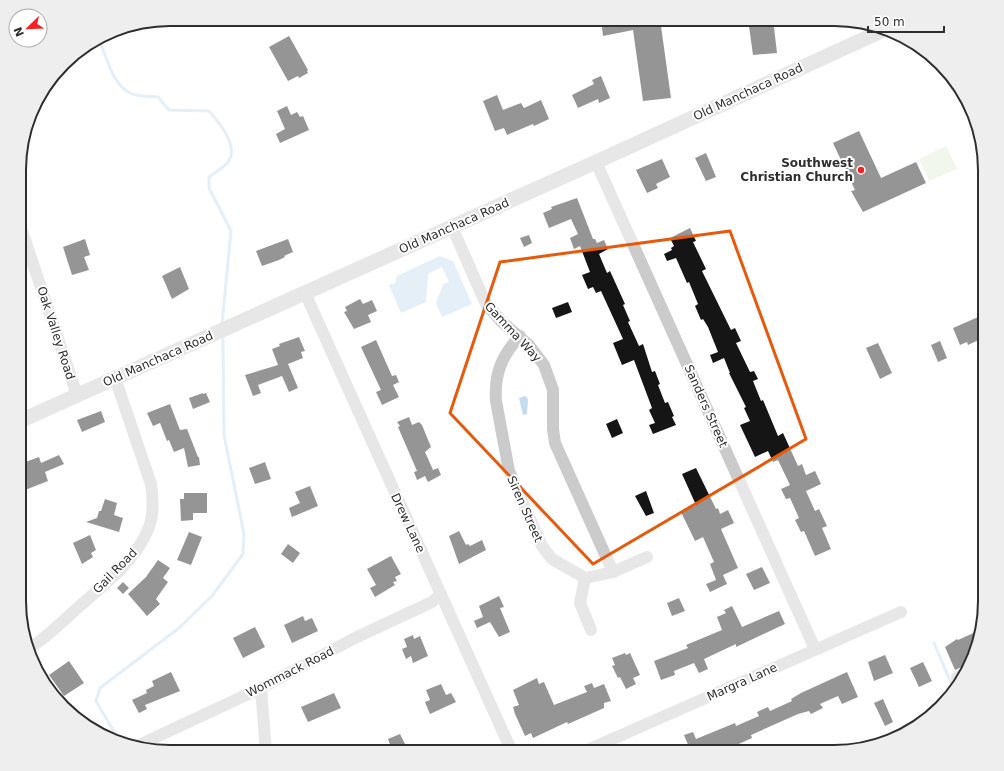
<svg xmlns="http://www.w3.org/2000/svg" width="1004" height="771" viewBox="0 0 1004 771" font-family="'DejaVu Sans',sans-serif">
  <rect width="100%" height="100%" fill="#fff"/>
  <polygon fill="#e3edda" points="946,146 957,169 929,181 919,159"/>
  <g fill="#c5dbef">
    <polygon points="440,256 453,261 472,304 442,317 436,303 443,284 449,282 442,267 428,274 426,302 401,313 389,285 395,283 397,276"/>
    <polygon points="525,396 528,399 527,414 523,415 519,398"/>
    <polygon points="930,714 901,737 859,746"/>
  </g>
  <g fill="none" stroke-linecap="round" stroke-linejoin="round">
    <g stroke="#c5dbef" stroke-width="3">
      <path d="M99 40C107 57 112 84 130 93 137 97 150 96 158 97L169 110 209 111C219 122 238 145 229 161 225 167 215 172 209 177V188L231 231 222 324"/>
      <polyline points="934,643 954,690"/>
      <polyline points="120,742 96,701 100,688 179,628 212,596 243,554 244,534 224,435 223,339"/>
    </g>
  </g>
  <g fill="#151515">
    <polygon points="601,19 660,19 671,98 643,101 633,30 603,36"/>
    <polygon points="748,19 773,19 777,53 753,55"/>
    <polygon points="289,36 308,70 307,71 308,73 299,78 298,76 288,81 269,47"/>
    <polygon points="601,76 610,98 599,103 598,99 578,108 572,95 594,84 592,80"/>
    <polygon points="497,95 503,110 521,103 524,108 541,100 549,119 534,126 533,124 507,135 504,128 495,131 483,101"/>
    <polygon points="287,106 291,115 297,112 300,117 303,116 309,130 280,143 276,134 285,129 277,111"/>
    <polygon points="859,131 881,178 916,162 926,183 863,212 851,191 855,190 833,143"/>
    <polygon points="706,153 716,177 706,181 695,158"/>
    <polygon points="662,159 670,177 656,184 658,188 647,193 636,170"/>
    <polygon points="577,198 593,239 595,239 597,243 604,240 608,249 599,254 607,273 610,271 625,304 623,305 630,321 628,322 639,346 643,344 652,372 655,371 660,384 658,385 665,403 668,402 674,416 672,417 676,425 653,434 649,425 655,423 649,410 652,408 634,360 622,365 613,343 623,339 601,291 596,293 593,287 588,289 582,275 590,272 580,246 574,249 570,238 578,234 571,219 549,228 543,213 552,209 551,207"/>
    <polygon points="690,228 696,241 693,242 706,269 702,271 731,330 735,328 741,341 736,343 750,372 754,371 758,379 753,381 761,401 763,400 778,436 783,433 798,466 802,464 806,475 815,471 821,484 806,491 815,511 819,509 827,526 822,528 831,549 815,556 804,531 801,532 795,520 799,518 790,498 786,499 781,489 790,485 778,460 773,462 768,451 755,457 740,425 750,421 744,408 746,407 729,373 730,373 724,358 713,363 710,355 718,352 708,327 703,319 701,320 695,306 698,304 689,282 687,283 676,258 667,261 664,254 672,250 671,248 674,246 670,238"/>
    <polygon points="529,235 532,243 524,247 520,238"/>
    <polygon points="85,239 90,255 84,257 89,270 72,275 63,247"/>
    <polygon points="288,239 293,252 284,256 285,257 279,260 262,266 256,251"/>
    <polygon points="180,267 189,289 172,299 162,276"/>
    <polygon points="360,299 363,304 372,300 377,311 368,315 371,322 354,329 344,312 347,311 345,307"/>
    <polygon points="568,302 572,312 556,318 552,308"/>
    <polygon points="985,314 985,337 968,345 967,342 960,345 953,328"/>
    <polygon points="299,337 305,351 301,352 303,358 288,364 298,388 289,392 282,376 258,385 261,393 253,396 245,375 278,365 272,349 280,346 279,344"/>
    <polygon points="376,340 392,376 396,375 399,382 393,385 399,397 382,405 376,392 381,390 361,347"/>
    <polygon points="940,341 947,358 938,362 931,345"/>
    <polygon points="878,343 892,373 880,379 866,348"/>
    <polygon points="203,393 203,394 206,393 210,402 193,409 189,398"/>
    <polygon points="170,404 180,430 187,429 198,457 199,457 200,465 188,467 184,448 174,452 169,440 167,441 160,423 153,426 147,413"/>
    <polygon points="101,411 105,422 82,432 77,420"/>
    <polygon points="409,417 412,425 419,422 422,425 431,447 425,452 433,470 438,468 441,475 428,482 425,476 417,480 414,472 417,471 398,427 400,426 397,422"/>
    <polygon points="617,419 623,433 612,438 606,424"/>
    <polygon points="59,455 64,464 45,472 48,481 20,492 20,464 39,457 41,463"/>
    <polygon points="265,462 271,479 255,484 249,468"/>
    <polygon points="696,468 716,509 718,508 720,514 728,510 734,523 721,529 738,568 723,575 727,584 710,592 706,584 716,580 710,564 714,562 703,537 695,541 681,512 696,505 682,474"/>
    <polygon points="310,486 318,506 292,517 289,508 300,503 295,492"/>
    <polygon points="646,491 654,513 646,516 635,496"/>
    <polygon points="184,493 207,493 207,513 193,513 193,520 181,521 180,499 184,499"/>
    <polygon points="105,499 117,503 114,515 123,518 119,532 86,522 97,518 99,511 101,511"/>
    <polygon points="459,531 466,545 468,544 470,546 482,540 486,550 459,564 449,536"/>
    <polygon points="189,532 202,537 191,565 177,560"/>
    <polygon points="90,535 96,550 91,553 93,557 82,564 73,543"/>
    <polygon points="288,544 300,553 293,563 281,554"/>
    <polygon points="391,556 401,574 395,577 397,581 393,582 395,585 375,597 370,588 376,585 367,569"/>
    <polygon points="158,560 170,568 163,578 168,582 156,599 160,604 147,616 128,594 146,577"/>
    <polygon points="762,567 770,583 754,590 746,574"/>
    <polygon points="123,582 129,588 123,594 117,588"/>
    <polygon points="499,596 504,607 500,608 510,632 499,637 490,622 477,628 474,621 483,617 479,606"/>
    <polygon points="679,598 685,611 672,616 667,603"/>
    <polygon points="732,606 742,627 779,611 785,624 736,647 736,644 704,659 708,669 699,673 694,663 674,671 675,675 661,680 654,661 688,648 686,645 722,630 717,617 726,613 724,610"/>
    <polygon points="303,616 305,621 312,618 318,631 292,643 284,625"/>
    <polygon points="255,627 265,647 243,658 233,638"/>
    <polygon points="980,630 971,663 955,670 945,647 957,639 958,640"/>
    <polygon points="413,635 414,639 420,636 428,656 413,663 411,656 406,659 402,649 407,647 404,639"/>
    <polygon points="625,653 626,655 630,653 640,675 633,678 636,684 626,689 620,677 618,678 612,666 615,665 612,658"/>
    <polygon points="885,655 893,673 874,681 868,662"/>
    <polygon points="69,661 84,683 64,696 49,675"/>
    <polygon points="923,662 932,681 919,687 910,668"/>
    <polygon points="171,672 180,691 145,705 147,709 139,713 132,700 147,693 146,690 154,686 152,681"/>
    <polygon points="847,672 858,697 842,704 838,696 820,704 823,708 811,714 809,711 798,714 751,735 752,738 721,752 691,752 684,735 693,732 696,739 735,723 736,726 759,716 757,712 768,707 770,711 792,701 791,699 801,693"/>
    <polygon points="537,678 539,684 544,682 554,705 587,692 584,686 592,683 594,688 604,684 611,701 604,703 604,708 568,724 567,722 533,738 531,733 525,736 515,714 513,707 519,705 513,690"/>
    <polygon points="441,684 446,695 451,693 456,702 430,714 425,702 430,700 426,690"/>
    <polygon points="334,693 341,708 308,722 301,707"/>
    <polygon points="883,699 893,722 885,726 874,703"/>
    <polygon points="400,734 405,744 392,750 388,739"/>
  </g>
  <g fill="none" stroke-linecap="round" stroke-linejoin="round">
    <g stroke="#cbcbcb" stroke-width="12">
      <polyline points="596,162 815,649"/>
      <polyline points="20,225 77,395"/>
      <polyline points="452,227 486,304 502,322 529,345 544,365 553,390 553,429 555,443 613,572"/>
      <polyline points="305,293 512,752"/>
      <path d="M520 336C502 355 494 374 496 401L509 471 542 546 552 559 585 578 613 572 647 557"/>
      <polyline points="585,578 580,603 591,630"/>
      <path d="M29 648C46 638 60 624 74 611 101 587 136 562 149 527 154 514 153 498 151 484L115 378"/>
      <polyline points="957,677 964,674"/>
      <polyline points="261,688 266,752"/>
      <polyline points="137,746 261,688 355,638 432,602 441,594"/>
      <polyline points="583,752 901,612"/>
    </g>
    <polyline stroke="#cbcbcb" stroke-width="15" points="20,421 596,162 886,29"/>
  </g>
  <path d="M0 0H1004V771H0ZM730 231 806 439 593 564 450 413 500 262Z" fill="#fff" fill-opacity=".55" fill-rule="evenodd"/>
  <path fill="none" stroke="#e8590c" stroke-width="3" stroke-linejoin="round" d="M730 231 806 439 593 564 450 413 500 262Z"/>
  <circle fill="#f42321" stroke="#fff" stroke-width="1.5" cx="861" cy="170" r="4"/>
  <g text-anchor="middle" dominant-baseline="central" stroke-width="4" stroke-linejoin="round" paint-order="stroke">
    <g font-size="12" fill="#2e2e2e" stroke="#fff">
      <text transform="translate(748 92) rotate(-25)">Old Manchaca Road</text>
      <text transform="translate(454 226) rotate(-24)">Old Manchaca Road</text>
      <text transform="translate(513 332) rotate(47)">Gamma Way</text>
      <text transform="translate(56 333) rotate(72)">Oak Valley Road</text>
      <text transform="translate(158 359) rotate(-24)">Old Manchaca Road</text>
      <text transform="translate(706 406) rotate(66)">Sanders Street</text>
      <text transform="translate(525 509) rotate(66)">Siren Street</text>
      <text transform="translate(408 523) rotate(65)">Drew Lane</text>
      <text transform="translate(115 571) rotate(-46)">Gail Road</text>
      <text transform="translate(290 672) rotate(-27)">Wommack Road</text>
      <text transform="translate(742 682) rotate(-24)">Margra Lane</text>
    </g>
    <g font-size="12" font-weight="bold" fill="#2e2e2e" stroke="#fff" text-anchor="end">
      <text x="853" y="163">Southwest<tspan x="853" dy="14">Christian Church</tspan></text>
    </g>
  </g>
  <path d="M0 0H1004V771H0ZM170 26H834A144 144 0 0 1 978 170V601A144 144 0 0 1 834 745H170A144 144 0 0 1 26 601V170A144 144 0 0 1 170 26Z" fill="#eee" fill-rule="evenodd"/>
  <path fill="none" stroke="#2e2e2e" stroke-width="2" d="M170 26H834A144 144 0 0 1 978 170V601A144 144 0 0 1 834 745H170A144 144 0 0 1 26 601V170A144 144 0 0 1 170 26Z"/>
  <g transform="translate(28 28) rotate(247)"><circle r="19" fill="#ffffff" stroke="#ababab"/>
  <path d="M0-3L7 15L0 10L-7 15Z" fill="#f42321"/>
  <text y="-6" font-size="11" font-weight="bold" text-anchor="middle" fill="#2e2e2e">N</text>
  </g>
  <path d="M868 26v6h76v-6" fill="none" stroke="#2e2e2e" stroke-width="2"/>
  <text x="874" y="26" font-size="12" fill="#2e2e2e" stroke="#ffffff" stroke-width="3" paint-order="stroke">50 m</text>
</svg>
